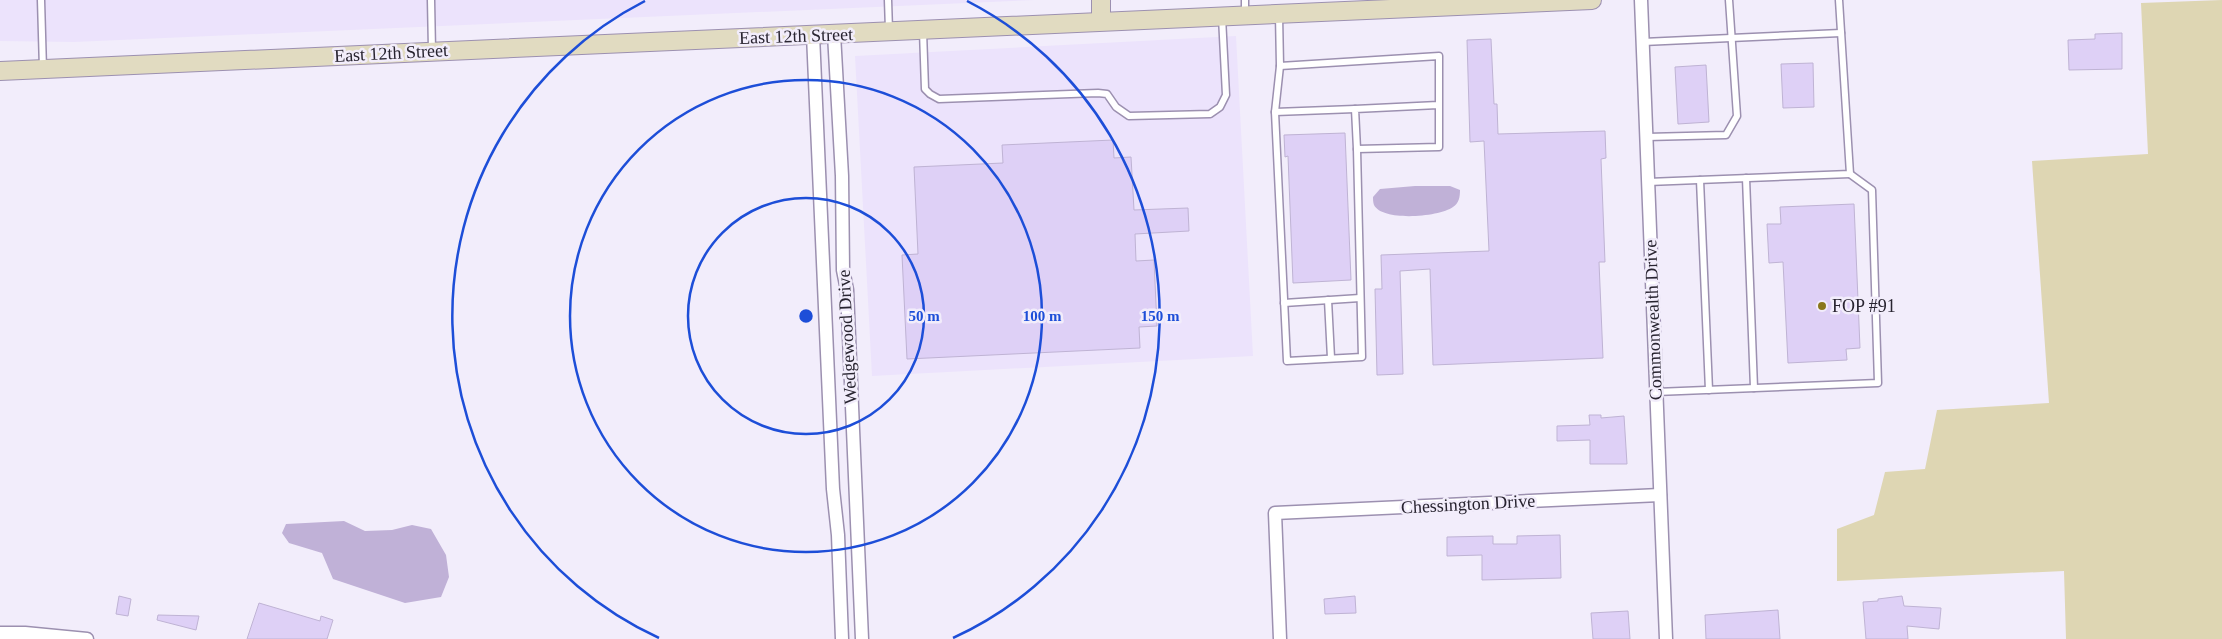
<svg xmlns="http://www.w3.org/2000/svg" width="2222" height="639" viewBox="0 0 2222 639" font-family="Georgia,serif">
  <rect width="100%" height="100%" fill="#f2edfb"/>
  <g fill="#ece3fc">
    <polygon points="0,0 1035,0 74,42 0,41"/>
    <polygon points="1236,36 1253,356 872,376 855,56"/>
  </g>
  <polygon fill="#ded6b3" points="2222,0 2222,639 2066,639 2064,571 1837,581 1837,529 1874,515 1885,472 1925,469 1937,410 2049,403 2032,161 2148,154 2141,3"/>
  <g fill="#c0b1d7">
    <path d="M1415 186H1450L1460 190C1460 197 1459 203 1453 207 1439 217 1383 222 1374 205 1373 202 1373 200 1373 197L1380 189Z"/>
    <polygon points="344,521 365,531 392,530 412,525 431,529 446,555 449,577 441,597 405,603 333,579 322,553 289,543 282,533 286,524"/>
  </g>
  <g fill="#ded0f6" stroke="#bfb3d4">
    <polygon points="2122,33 2122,69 2069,70 2068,40 2095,39 2095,34"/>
    <polygon points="1491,39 1494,104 1497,104 1498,134 1605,131 1606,158 1601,159 1605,262 1599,262 1603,358 1433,365 1430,269 1400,271 1403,374 1377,375 1375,289 1382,289 1381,255 1489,251 1484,141 1470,142 1467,40"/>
    <polygon points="1813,63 1814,107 1783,108 1781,64"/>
    <polygon points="1706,65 1709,122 1678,124 1675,67"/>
    <polygon points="1345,133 1351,280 1293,283 1288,156 1285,157 1284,135"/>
    <polygon points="1113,140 1114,158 1131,157 1134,210 1188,208 1189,231 1135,234 1136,261 1154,260 1157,326 1139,327 1140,348 907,359 902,255 918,254 914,167 1003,163 1002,145"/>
    <polygon points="1854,204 1860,348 1846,349 1847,360 1788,363 1783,262 1769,263 1767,224 1781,224 1780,207"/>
    <polygon points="1589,415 1601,415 1601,418 1624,416 1627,464 1590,464 1590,440 1557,441 1557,426 1590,425"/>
    <polygon points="1560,535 1561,578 1482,580 1482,555 1447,556 1447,537 1493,536 1493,544 1517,544 1517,536"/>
    <polygon points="119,596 131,599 128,616 116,614"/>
    <polygon points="1355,596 1356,613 1325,614 1324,599"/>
    <polygon points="1902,596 1904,606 1941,608 1939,629 1907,626 1908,639 1866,639 1863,602 1878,601 1878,599"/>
    <polygon points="259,603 320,621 321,616 333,620 327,639 247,639"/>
    <polygon points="1778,610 1780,639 1706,639 1705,615"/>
    <polygon points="1628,611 1630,639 1593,639 1591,613"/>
    <polygon points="158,615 199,616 196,630 157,620"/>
  </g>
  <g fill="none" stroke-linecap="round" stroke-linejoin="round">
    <g stroke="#9c90b0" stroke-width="9">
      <g id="lane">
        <polyline points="41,0 43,69"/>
        <polyline points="431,0 432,50"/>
        <polyline points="888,0 889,30"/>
        <polyline points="1245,0 1245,14"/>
        <polyline points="1279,15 1280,66 1439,56 1439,147 1357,149 1355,109 1438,105"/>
        <polyline points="923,31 925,89 930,94 939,99 1098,93 1107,94 1116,107 1129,116 1210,114 1220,107 1226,95 1222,17"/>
        <polyline points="1643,42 1841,33"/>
        <polyline points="1280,66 1275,112 1355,109"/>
        <polyline points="1275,112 1287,361 1362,357 1357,149"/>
        <polyline points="1647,137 1726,135 1737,116 1729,0"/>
        <polyline points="1746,178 1754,388"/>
        <polyline points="1700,180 1709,390"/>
        <polyline points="1648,182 1850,174 1839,0"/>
        <polyline points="1328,300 1331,358"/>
        <polyline points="1284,303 1360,298"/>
        <polyline points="1656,392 1878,383 1872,190 1850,174"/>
      </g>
    </g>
    <g stroke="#9c90b0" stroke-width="15">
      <g id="street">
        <polyline points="1641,0 1666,639"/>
        <polyline points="834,34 842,176 843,270 847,290 862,639"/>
        <polyline points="813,35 833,489 838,535 842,639"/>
        <polyline points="0,633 25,633 87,639"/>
        <polyline points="1280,639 1275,513 1660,495"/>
      </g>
    </g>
    <g stroke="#9c90b0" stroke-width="20">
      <g id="secondary">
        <polyline points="1101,0 1101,21"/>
        <polyline points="0,71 1592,0"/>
      </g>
    </g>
    <use href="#lane" stroke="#fff" stroke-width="6"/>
    <use href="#street" stroke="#fff" stroke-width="12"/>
    <use href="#secondary" stroke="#e1dbc1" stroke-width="18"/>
  </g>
  <g fill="none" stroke="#1d4ed8" stroke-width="2.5">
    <circle cx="806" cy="316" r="118"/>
    <circle cx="806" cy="316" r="236"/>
    <path d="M659 638A354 354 0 0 1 645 1M967 1A354 354 0 0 1 953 638"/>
  </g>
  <circle fill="#8a771c" stroke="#f2edfb" stroke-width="2" cx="1822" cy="306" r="5"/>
  <g text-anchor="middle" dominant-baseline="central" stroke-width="5" stroke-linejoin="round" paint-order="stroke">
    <g font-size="18" fill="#282430" stroke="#f2edfb">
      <text transform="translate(796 36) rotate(-2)">East 12th Street</text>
      <text transform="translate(391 53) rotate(-3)">East 12th Street</text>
      <text transform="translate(1653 320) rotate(-92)">Commonwealth Drive</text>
      <text transform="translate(847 337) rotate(-93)">Wedgewood Drive</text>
      <text transform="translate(1468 504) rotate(-3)">Chessington Drive</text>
    </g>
    <g font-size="18" fill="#282430" stroke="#f2edfb" text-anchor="start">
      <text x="1832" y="306">FOP #91</text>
    </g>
  </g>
  <circle cx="806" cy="316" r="8" fill="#1d4ed8" stroke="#f2edfb" stroke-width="2.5"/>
  <g font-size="15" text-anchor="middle" font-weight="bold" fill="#1d4ed8" stroke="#f2edfb" stroke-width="5" stroke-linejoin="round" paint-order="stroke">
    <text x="924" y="321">50 m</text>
    <text x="1042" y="321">100 m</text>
    <text x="1160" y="321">150 m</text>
  </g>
</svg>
